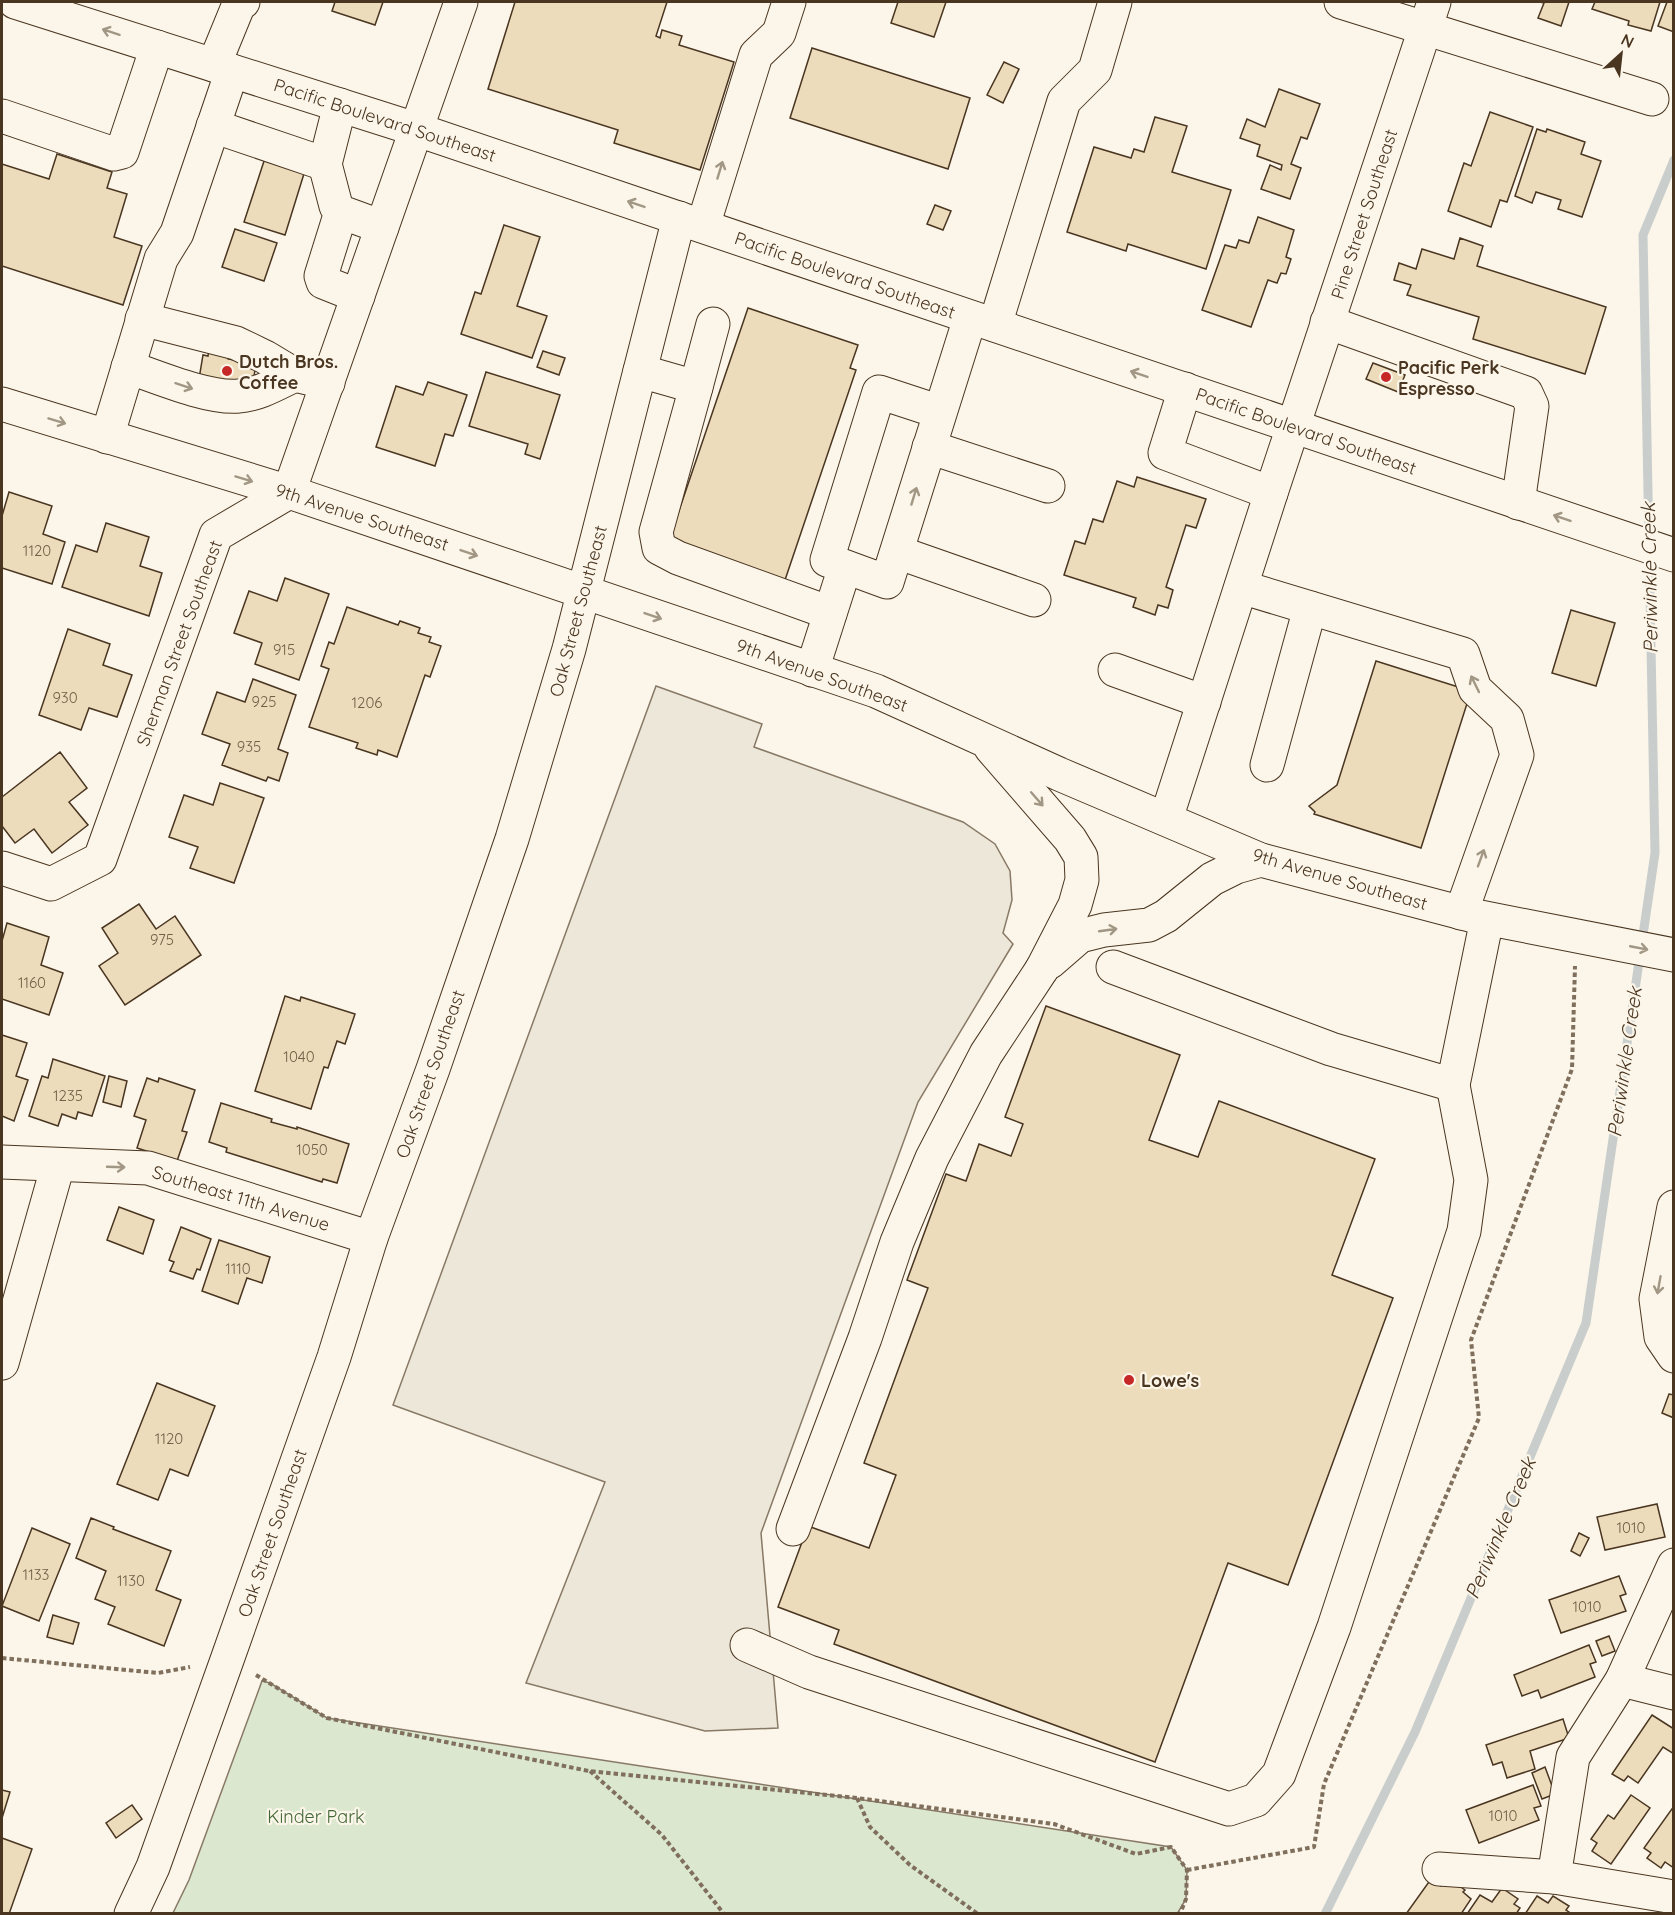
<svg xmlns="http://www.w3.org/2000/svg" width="1675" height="1915" viewBox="0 0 1675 1915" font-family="Quicksand,sans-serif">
  <rect width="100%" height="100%" fill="#fbf6e9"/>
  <polygon fill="#dce7d0" stroke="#887966" stroke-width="1.5" points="262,1681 270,1683 327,1718 1171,1847 1187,1870 1186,1899 1177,1914 173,1913 189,1880"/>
  <polygon fill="#ede7d9" stroke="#887966" stroke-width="1.5" points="656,686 762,724 754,747 963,822 995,844 1010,871 1012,900 1003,933 1013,944 918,1102 761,1533 778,1728 705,1731 526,1683 605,1482 393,1405"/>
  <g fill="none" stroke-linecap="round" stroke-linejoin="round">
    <polyline stroke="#c9cecd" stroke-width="9" points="1325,1914 1415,1732 1586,1323 1655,853 1643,235 1674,160"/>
  </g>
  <g fill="#ecdcbc" stroke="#4a3520" stroke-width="1.5">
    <polygon points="335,2 383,2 375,25 332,11"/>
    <polygon points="515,2 667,2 656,36 660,38 662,30 682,36 679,45 734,62 700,170 614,143 618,130 488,89"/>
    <polygon points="895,2 946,2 934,37 891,23 898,2"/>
    <polygon points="1540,2 1569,2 1561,26 1538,18 1544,3"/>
    <polygon points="1595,2 1660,2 1651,31 1628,25 1629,21 1592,9"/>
    <polygon points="1667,2 1674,2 1674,32 1658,26"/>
    <polygon points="812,48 970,98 948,169 790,118"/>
    <polygon points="1004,62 1019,69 1003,103 987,95"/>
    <polygon points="1279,89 1320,104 1307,139 1301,137 1291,164 1301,168 1290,199 1261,189 1270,165 1281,170 1282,165 1257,156 1260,145 1240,138 1247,119 1265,127"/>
    <polygon points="1490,112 1533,127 1507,202 1500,200 1491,227 1448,211 1464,163 1471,166"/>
    <polygon points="1155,117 1187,126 1172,172 1231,190 1206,269 1128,244 1126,251 1067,232 1094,147 1131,158 1134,149 1144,152"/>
    <polygon points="1537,129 1546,132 1547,129 1585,142 1581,154 1601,161 1582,217 1558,209 1561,200 1536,192 1532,203 1515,196"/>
    <polygon points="267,152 307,164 285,235 244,222"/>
    <polygon points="57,154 112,172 107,188 127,194 114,237 142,246 123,305 2,266 2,164 49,179"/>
    <polygon points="935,205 951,211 943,230 927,224"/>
    <polygon points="1258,217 1294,230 1286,257 1291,259 1286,274 1281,273 1277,283 1268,280 1251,327 1202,310 1225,245 1236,248 1239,240 1249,243"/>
    <polygon points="504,225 540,237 517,306 547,316 532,358 461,334 475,292 481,294"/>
    <polygon points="235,229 277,243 264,281 222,267"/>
    <polygon points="1460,238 1483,246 1477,266 1606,307 1585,374 1473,339 1479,317 1407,295 1411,285 1394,280 1399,263 1416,269 1422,249 1454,259"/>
    <polygon points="748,308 858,345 850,368 856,370 785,580 669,540"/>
    <polygon points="209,348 229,351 228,359 256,364 252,388 199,379 203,355 208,356"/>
    <polygon points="543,351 565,358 559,375 537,367"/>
    <polygon points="1373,363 1405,375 1398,392 1366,379"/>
    <polygon points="486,372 560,395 540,459 525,454 528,444 469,426"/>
    <polygon points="428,382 467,395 453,436 445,434 435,466 376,447 396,386 423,395"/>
    <polygon points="1137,477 1206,499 1196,528 1186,525 1166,587 1173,590 1168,608 1158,605 1155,615 1133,607 1136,598 1064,575 1075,541 1085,544 1093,519 1103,522 1117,481 1134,487"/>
    <polygon points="9,492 52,506 43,534 65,542 52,584 2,568 2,516"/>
    <polygon points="106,523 149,537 140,566 162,573 149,616 62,587 76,545 97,552"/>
    <polygon points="285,578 329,594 299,680 255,664 262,643 234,633 249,591 277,601"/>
    <polygon points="347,607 398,625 400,621 420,628 418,633 431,637 429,642 441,646 430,677 425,675 397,757 378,750 377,755 356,748 358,743 309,727 329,669 321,666 329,642 334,644"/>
    <polygon points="1571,610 1615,623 1596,686 1552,673"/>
    <polygon points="68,629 110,644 103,665 132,675 117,717 89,708 81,730 39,715"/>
    <polygon points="1376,661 1471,691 1421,848 1314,814 1315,812 1309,806 1337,785"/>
    <polygon points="253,679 296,695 278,749 288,753 279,781 268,777 266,781 222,765 230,744 202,734 217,692 245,702"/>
    <polygon points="60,752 87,788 69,802 88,825 52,853 34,829 15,843 2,826 2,797"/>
    <polygon points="220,783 264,798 234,883 190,868 198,847 169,837 184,795 213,805"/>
    <polygon points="139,904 156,929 175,916 201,955 125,1005 99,966 118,953 102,928"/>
    <polygon points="7,923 49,937 41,965 63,973 49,1015 2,999 2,941"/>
    <polygon points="285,996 300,1001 301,997 355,1014 345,1044 337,1041 328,1068 324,1067 311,1109 255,1091"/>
    <polygon points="1046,1006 1180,1055 1149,1140 1198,1157 1219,1101 1375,1159 1332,1275 1393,1298 1288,1585 1228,1563 1155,1762 834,1644 839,1630 778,1607 808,1526 869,1548 896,1475 864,1463 928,1288 907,1280 946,1174 966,1181 979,1144 1011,1156 1023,1124 1005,1117"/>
    <polygon points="2,1035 27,1043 16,1076 28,1080 14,1121 2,1116"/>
    <polygon points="53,1059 105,1076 92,1116 78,1112 76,1119 62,1114 58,1126 29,1116 42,1076 48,1078"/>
    <polygon points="109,1076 127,1081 121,1107 103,1102"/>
    <polygon points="147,1078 158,1082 159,1078 195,1090 182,1131 187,1132 177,1161 137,1148 146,1120 134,1116"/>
    <polygon points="221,1103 272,1119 271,1122 297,1129 297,1127 349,1144 337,1183 323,1179 322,1182 226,1152 227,1148 209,1142"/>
    <polygon points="119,1207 154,1220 143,1254 107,1240"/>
    <polygon points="181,1227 211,1239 200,1270 197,1269 193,1279 170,1271 174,1262 169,1260"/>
    <polygon points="219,1240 270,1257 262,1283 247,1278 238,1304 202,1291"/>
    <polygon points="157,1383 215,1406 188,1476 170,1469 158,1500 117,1484"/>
    <polygon points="1669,1394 1674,1395 1674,1418 1662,1413"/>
    <polygon points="1657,1504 1665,1537 1605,1550 1597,1517"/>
    <polygon points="91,1518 114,1527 113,1529 171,1551 156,1590 181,1600 164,1646 108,1624 115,1607 95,1599 106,1571 76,1558"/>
    <polygon points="32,1528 70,1544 39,1621 2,1606"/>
    <polygon points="1579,1533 1589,1538 1580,1556 1571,1551"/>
    <polygon points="1619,1576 1626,1594 1620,1596 1626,1611 1561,1633 1549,1600"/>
    <polygon points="53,1615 79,1623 73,1644 47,1637"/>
    <polygon points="1609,1636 1615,1651 1602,1656 1596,1641"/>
    <polygon points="1589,1645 1596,1662 1590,1664 1595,1677 1541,1698 1538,1690 1522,1696 1514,1675"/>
    <polygon points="1652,1715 1674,1729 1674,1754 1663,1747 1638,1783 1628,1776 1624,1781 1612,1774"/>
    <polygon points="1563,1719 1569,1738 1530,1751 1535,1769 1507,1778 1502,1762 1493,1765 1486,1745"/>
    <polygon points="1545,1767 1555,1794 1542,1799 1532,1773"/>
    <polygon points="1533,1785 1541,1806 1534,1808 1539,1820 1479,1843 1466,1810"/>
    <polygon points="2,1790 10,1792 2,1818"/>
    <polygon points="1631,1795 1650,1808 1611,1864 1592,1851 1597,1843 1591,1839 1608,1815 1614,1819"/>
    <polygon points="132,1805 142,1819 116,1838 106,1823"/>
    <polygon points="1674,1806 1674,1868 1665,1862 1661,1868 1647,1858 1651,1853 1644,1848"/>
    <polygon points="2,1838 32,1849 9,1914 2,1914"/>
    <polygon points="1447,1877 1465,1890 1463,1892 1471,1899 1461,1914 1406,1914 1431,1879 1441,1886"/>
    <polygon points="1502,1888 1518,1899 1514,1904 1520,1908 1516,1914 1467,1914 1480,1895 1492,1902"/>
    <polygon points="1537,1896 1548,1903 1553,1896 1569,1906 1566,1910 1572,1914 1525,1914"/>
  </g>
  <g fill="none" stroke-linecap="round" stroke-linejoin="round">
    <g stroke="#4a3520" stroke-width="35">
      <g id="minor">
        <polyline points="1341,2 1652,99"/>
        <polyline points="214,65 239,4 243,2"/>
        <polyline points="340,105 325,164 336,206 341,212 382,227"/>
        <polyline points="2,116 114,154 122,152 157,47"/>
        <polyline points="213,126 325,164"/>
        <polyline points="341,212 321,276 323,282 358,296"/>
        <polyline points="703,226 756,55 779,33 789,2"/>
        <polyline points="142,319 236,343 265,357 295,375 328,383"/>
        <polyline points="1327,322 1526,393 1532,406 1518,503"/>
        <polyline points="995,325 1064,101 1095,70 1115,2"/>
        <path d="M128 367C157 377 209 399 239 396 258 395 278 383 295 375"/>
        <polyline points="640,371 696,387 656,532 659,548 678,558 830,613"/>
        <polyline points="696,387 713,324"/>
        <polyline points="1185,389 1165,453 1271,493"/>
        <polyline points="940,412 879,392 827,560 887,582 970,318"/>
        <polyline points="107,437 161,259 177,233 232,71"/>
        <polyline points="929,447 1048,486"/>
        <polyline points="897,552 1034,600"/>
        <polyline points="1241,587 1463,654 1475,689 1507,719 1517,755 1461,913"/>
        <polyline points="812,670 845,567"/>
        <polyline points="1115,670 1204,702"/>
        <polyline points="1267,765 1310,608"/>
        <polyline points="1166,819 1271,493 1434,2"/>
        <polyline points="2,868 51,884 100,859 216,535 289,492 461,2"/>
        <polyline points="1113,967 1331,1049 1453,1085 1487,919"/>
        <polyline points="2,1162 148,1168 371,1238"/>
        <polyline points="1674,1207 1656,1299 1661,1337 1674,1356"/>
        <polyline points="2,1363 58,1165"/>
        <polyline points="793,1529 865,1338 897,1242 932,1158 986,1054 1042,969"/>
        <polyline points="1674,1565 1622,1680 1573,1757 1554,1877 1674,1897"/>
        <polyline points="747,1645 809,1672 1229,1809 1256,1800 1279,1774 1334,1627 1464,1231 1471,1180 1453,1085"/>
        <polyline points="1622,1680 1674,1693"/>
        <polyline points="1439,1869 1554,1877"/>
        <polyline points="131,1914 153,1867 227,1660 334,1357 371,1238 433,1069 512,839 569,649 679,218"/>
      </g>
    </g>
    <g stroke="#4a3520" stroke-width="35">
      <g id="highway">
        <polyline points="15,2 415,129 1674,555"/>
        <polyline points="2,404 289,492 876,691 1059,774 1261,860 1470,915 1674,955"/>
        <polyline points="991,748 1070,839 1081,857 1082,880 1075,905 1042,969"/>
        <polyline points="1050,962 1080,936 1104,930 1149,925 1166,916 1212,879 1236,867 1261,860"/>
      </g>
    </g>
    <g stroke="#7f6f5c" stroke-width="4" stroke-dasharray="4.5 3" stroke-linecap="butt">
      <polyline points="2,1658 158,1673 190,1667"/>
      <polyline points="256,1675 327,1718 589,1771 857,1798 1054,1824 1136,1854 1171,1847 1187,1870 1186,1899 1180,1914"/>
      <polyline points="590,1771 662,1835 724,1914"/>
      <polyline points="857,1798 870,1827 910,1865 978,1914"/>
      <polyline points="1187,1870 1314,1847 1324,1784 1479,1418 1471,1340 1572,1069 1575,966"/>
    </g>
    <use href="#minor" stroke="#fbf6e9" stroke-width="33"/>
    <use href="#highway" stroke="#fbf6e9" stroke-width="33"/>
  </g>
  <defs><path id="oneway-shaft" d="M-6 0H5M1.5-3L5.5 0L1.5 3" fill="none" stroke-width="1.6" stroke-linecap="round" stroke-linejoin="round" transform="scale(1.5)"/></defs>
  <g stroke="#a29684">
    <use href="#oneway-shaft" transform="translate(111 32) rotate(-162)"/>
    <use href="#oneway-shaft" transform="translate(720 170) rotate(-73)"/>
    <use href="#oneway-shaft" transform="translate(636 204) rotate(-161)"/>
    <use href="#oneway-shaft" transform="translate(1139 374) rotate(-161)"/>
    <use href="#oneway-shaft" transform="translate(184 386) rotate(18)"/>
    <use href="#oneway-shaft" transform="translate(57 421) rotate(17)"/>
    <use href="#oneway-shaft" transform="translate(244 479) rotate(17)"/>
    <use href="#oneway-shaft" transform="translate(914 496) rotate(-73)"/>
    <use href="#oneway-shaft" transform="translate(1562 518) rotate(-161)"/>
    <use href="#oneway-shaft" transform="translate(469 553) rotate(19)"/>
    <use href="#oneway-shaft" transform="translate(653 616) rotate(19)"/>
    <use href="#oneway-shaft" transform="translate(1475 684) rotate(-116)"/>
    <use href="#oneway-shaft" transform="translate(1037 799) rotate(49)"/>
    <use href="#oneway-shaft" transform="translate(1481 858) rotate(-70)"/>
    <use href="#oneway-shaft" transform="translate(1108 930) rotate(-8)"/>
    <use href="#oneway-shaft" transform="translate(1639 948) rotate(11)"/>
    <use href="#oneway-shaft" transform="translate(116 1167) rotate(2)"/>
    <use href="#oneway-shaft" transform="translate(1659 1285) rotate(100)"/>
  </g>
  <g fill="#c62828" stroke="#fbf6e9" stroke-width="2">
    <circle cx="227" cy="371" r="6"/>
    <circle cx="1386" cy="377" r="6"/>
    <circle cx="1129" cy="1380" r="6"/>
  </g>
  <g text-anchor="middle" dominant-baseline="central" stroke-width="4.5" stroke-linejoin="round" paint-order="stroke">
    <g font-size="15" fill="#725f47">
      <text x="37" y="550">1120</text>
      <text x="284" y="649">915</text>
      <text x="65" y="697">930</text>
      <text x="264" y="701">925</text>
      <text x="367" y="702">1206</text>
      <text x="249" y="746">935</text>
      <text x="162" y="939">975</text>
      <text x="32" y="982">1160</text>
      <text x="299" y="1056">1040</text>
      <text x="68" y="1095">1235</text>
      <text x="312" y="1149">1050</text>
      <text x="238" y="1268">1110</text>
      <text x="169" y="1438">1120</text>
      <text x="1631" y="1527">1010</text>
      <text x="36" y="1574">1133</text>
      <text x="131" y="1580">1130</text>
      <text x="1587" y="1606">1010</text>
      <text x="1503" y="1815">1010</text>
    </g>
    <g font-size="18" fill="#4a3520" stroke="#fbf6e9">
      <text transform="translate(385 120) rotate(18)">Pacific Boulevard Southeast</text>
      <text transform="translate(1364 214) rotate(-72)">Pine Street Southeast</text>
      <text transform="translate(845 275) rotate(19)">Pacific Boulevard Southeast</text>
      <text transform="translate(1306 431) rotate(19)">Pacific Boulevard Southeast</text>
      <text transform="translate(362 517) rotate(18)">9th Avenue Southeast</text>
      <text transform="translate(578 611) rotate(-75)">Oak Street Southeast</text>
      <text transform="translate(179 643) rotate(-70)">Sherman Street Southeast</text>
      <text transform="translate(822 675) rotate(20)">9th Avenue Southeast</text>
      <text transform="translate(1340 879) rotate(16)">9th Avenue Southeast</text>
      <text transform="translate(430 1074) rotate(-71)">Oak Street Southeast</text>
      <text transform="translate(241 1198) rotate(17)">Southeast 11th Avenue</text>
      <text transform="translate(272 1533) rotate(-71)">Oak Street Southeast</text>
    </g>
    <g font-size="18" font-weight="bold" fill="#4a3520" stroke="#fbf6e9" text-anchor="start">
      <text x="239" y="361">Dutch Bros.<tspan x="239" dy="21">Coffee</tspan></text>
      <text x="1398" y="367">Pacific Perk<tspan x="1398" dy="21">Espresso</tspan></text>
      <text x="1141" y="1380">Lowe's</text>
    </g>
    <g font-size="18" fill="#436837" stroke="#fbf6e9">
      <text x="316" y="1816">Kinder Park</text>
    </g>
    <g font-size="20" font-style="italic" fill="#4a3520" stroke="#fbf6e9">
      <text transform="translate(1649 578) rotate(-91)">Periwinkle Creek</text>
      <text transform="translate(1624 1062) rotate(-82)">Periwinkle Creek</text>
      <text transform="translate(1500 1528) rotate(-67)">Periwinkle Creek</text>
    </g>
  </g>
  <rect width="1675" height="1915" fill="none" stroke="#4a3520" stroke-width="6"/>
  <g transform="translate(1621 54) rotate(27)" stroke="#fbf6e9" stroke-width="4.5" paint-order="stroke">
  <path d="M0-4.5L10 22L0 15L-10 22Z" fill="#4a3520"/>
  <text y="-9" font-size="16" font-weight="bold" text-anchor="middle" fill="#4a3520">N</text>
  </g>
</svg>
